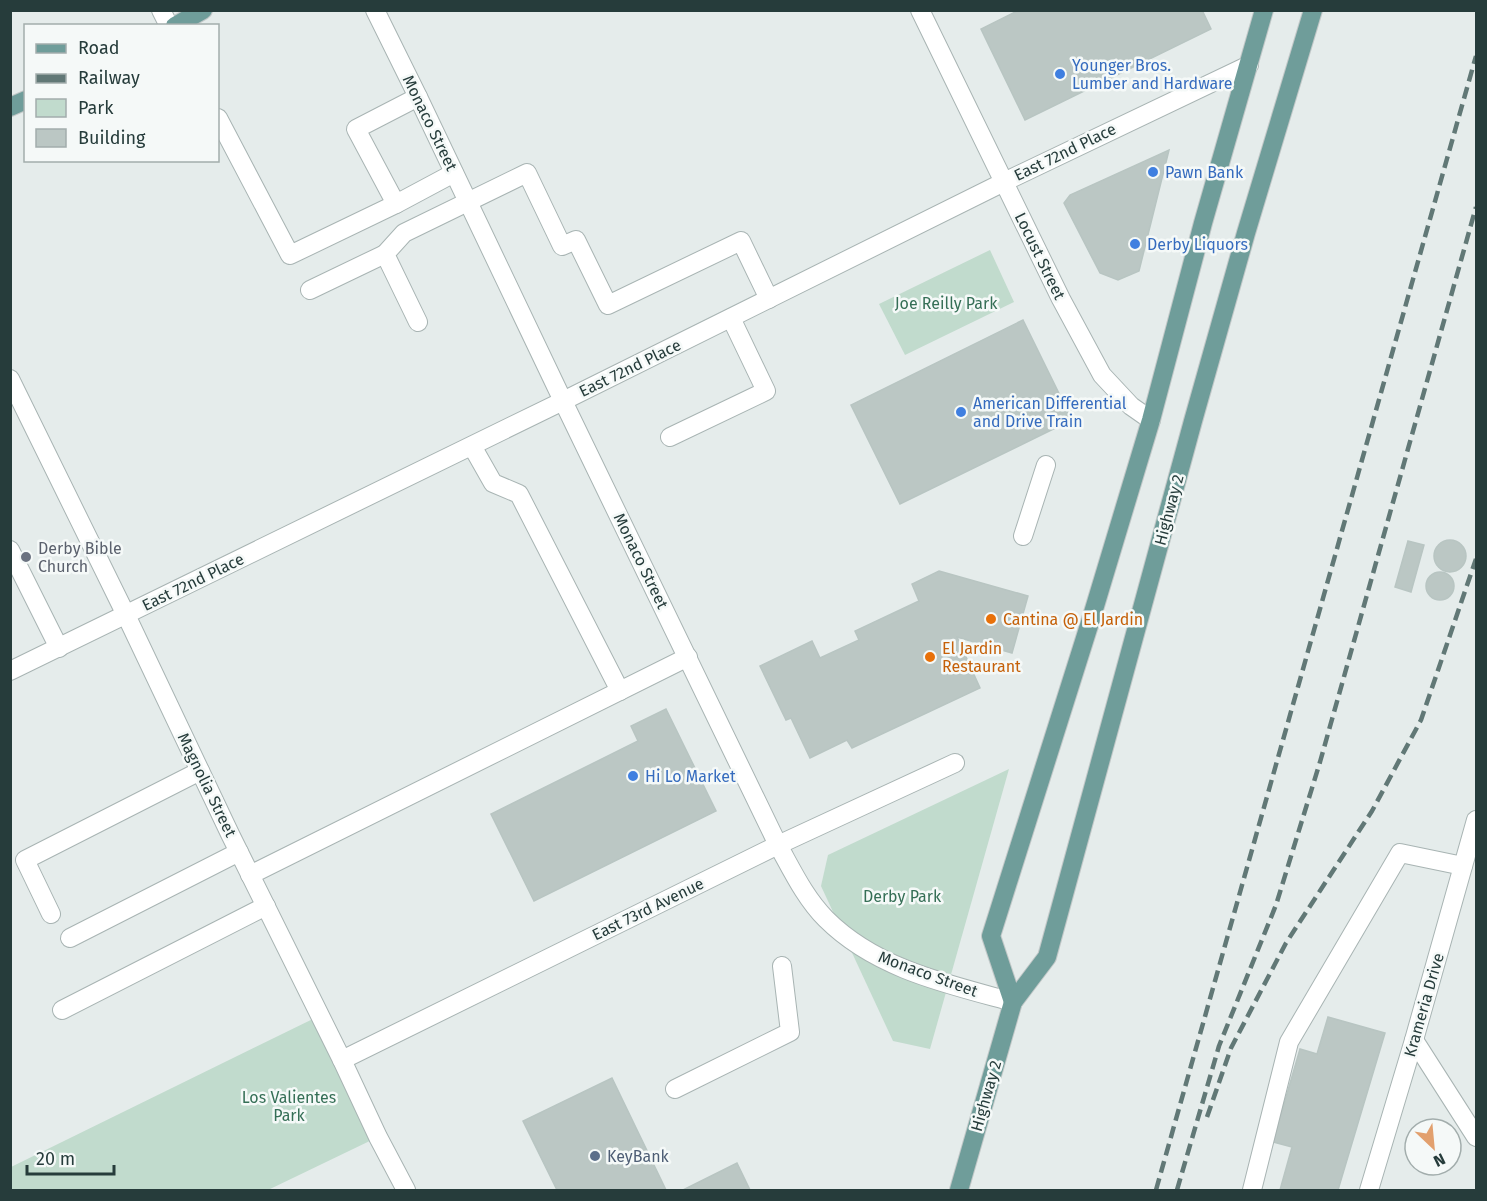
<svg xmlns="http://www.w3.org/2000/svg" width="1487" height="1201" viewBox="0 0 1487 1201" font-family="'Fira Sans',sans-serif">
  <rect width="100%" height="100%" fill="#e5eceb"/>
  <g fill="#c1dbcd">
    <polygon points="990,250 1014,302 905,355 879,304"/>
    <polygon points="1009,769 930,1049 893,1041 821,886 828,855"/>
    <polygon points="321,1015 378,1137 268,1190 11,1190 11,1167"/>
  </g>
  <g fill="#bbc7c4" stroke="#b8c5c2" stroke-width="1.5">
    <polygon points="1019,10 1202,10 1211,29 1025,120 981,29"/>
    <polygon points="1169,150 1139,271 1118,280 1100,273 1064,203 1070,195"/>
    <polygon points="1023,320 1072,420 900,504 851,405"/>
    <circle cx="1450" cy="556" r="16"/>
    <polygon points="1408,541 1424,545 1411,592 1395,587"/>
    <polygon points="939,571 1028,596 1012,653 957,637 980,688 852,748 847,740 810,758 791,718 786,720 760,666 812,641 820,658 859,640 855,631 919,601 912,584"/>
    <circle cx="1440" cy="586" r="14"/>
    <polygon points="666,709 716,811 534,901 491,814 638,741 631,726"/>
    <polygon points="1328,1017 1385,1033 1338,1190 1280,1190 1292,1147 1273,1142 1300,1049 1317,1054"/>
    <polygon points="612,1078 666,1190 557,1190 523,1121"/>
    <polygon points="737,1163 750,1190 683,1190"/>
  </g>
  <g fill="none" stroke-linecap="round" stroke-linejoin="round">
    <g stroke="#a8b4b3" stroke-width="20">
      <g id="minor">
        <polyline points="161,10 169,26"/>
        <path d="M375 10 418 97 563 401 778 845C792 870 805 898 826 919 876 969 947 984 1013 1002"/>
        <polyline points="920,10 1061,299 1102,375 1131,406 1151,420"/>
        <polyline points="418,97 356,129 396,204 454,173"/>
        <polyline points="218,118 290,255 396,204"/>
        <polyline points="310,290 385,254"/>
        <polyline points="418,322 385,254 404,233 527,173 562,246 576,240 608,305 741,241 769,299"/>
        <polyline points="10,379 126,615 230,834 342,1060 378,1137 406,1190"/>
        <polyline points="670,437 766,391 731,318"/>
        <polyline points="472,446 493,483 519,494 620,691"/>
        <polyline points="1023,536 1046,465"/>
        <polyline points="10,550 59,648"/>
        <polyline points="10,671 563,401 1004,182 1249,65"/>
        <polyline points="250,875 688,657"/>
        <polyline points="51,914 25,860 200,771"/>
        <polyline points="70,938 239,852"/>
        <polyline points="62,1010 266,906"/>
        <polyline points="1414,1040 1476,1137"/>
        <polyline points="342,1060 778,845 955,763"/>
        <polyline points="675,1089 790,1032 782,966"/>
        <polyline points="1252,1190 1289,1042 1400,853 1463,866"/>
        <polyline points="1369,1190 1414,1040 1476,820"/>
      </g>
    </g>
    <g stroke="#c2c8c8" stroke-width="20">
      <g id="major">
        <polyline points="175,26 203,10"/>
        <polyline points="10,107 26,100"/>
        <polyline points="1013,1002 991,936 1092,616 1151,420 1203,223 1264,10"/>
        <polyline points="959,1190 1013,1002 1047,957 1193,421 1246,233 1313,10"/>
      </g>
    </g>
    <use href="#minor" stroke="#fff" stroke-width="18"/>
    <use href="#major" stroke="#6f9d9a" stroke-width="18"/>
    <g stroke="#617876" stroke-width="4.5" stroke-dasharray="12 6" stroke-linecap="butt">
      <polyline points="1207,1117 1231,1048 1286,943 1372,811 1421,720 1476,559"/>
      <polyline points="1156,1190 1476,56"/>
      <polyline points="1177,1190 1219,1046 1276,905 1320,762 1476,207"/>
    </g>
  </g>
  <g fill="#3f7fe0" stroke="#f5f9f8" stroke-width="2">
    <circle cx="1060" cy="74" r="6"/>
    <circle cx="1153" cy="172" r="6"/>
    <circle cx="1135" cy="244" r="6"/>
    <circle cx="961" cy="412" r="6"/>
    <circle cx="633" cy="776" r="6"/>
  </g>
  <circle fill="#6b7280" stroke="#f5f9f8" stroke-width="2" cx="26" cy="557" r="6"/>
  <g fill="#e8710a" stroke="#f5f9f8" stroke-width="2">
    <circle cx="991" cy="619" r="6"/>
    <circle cx="930" cy="657" r="6"/>
  </g>
  <circle fill="#5c6f8a" stroke="#f5f9f8" stroke-width="2" cx="595" cy="1156" r="6"/>
  <g text-anchor="middle" dominant-baseline="central" stroke-width="5" stroke-linejoin="round" paint-order="stroke">
    <g font-size="16" fill="#366cbe" stroke="#f5f9f8" text-anchor="start">
      <text x="1072" y="65">Younger Bros.<tspan x="1072" dy="18">Lumber and Hardware</tspan></text>
      <text x="1165" y="172">Pawn Bank</text>
      <text x="1147" y="244">Derby Liquors</text>
      <text x="973" y="403">American Differential<tspan x="973" dy="18">and Drive Train</tspan></text>
      <text x="645" y="776">Hi Lo Market</text>
    </g>
    <g font-size="16" fill="#263c3b" stroke="#f5f9f8">
      <text transform="translate(430 123) rotate(64)">Monaco Street</text>
      <text transform="translate(1065 152) rotate(-26)">East 72nd Place</text>
      <text transform="translate(1040 256) rotate(64)">Locust Street</text>
      <text transform="translate(630 368) rotate(-26)">East 72nd Place</text>
      <text transform="translate(1169 510) rotate(-75)">Highway 2</text>
      <text transform="translate(641 561) rotate(64)">Monaco Street</text>
      <text transform="translate(193 582) rotate(-26)">East 72nd Place</text>
      <text transform="translate(207 785) rotate(64)">Magnolia Street</text>
      <text transform="translate(648 909) rotate(-26)">East 73rd Avenue</text>
      <text transform="translate(928 974) rotate(20)">Monaco Street</text>
      <text transform="translate(1424 1005) rotate(-74)">Krameria Drive</text>
      <text transform="translate(986 1096) rotate(-74)">Highway 2</text>
    </g>
    <g font-size="16" fill="#356f56" stroke="#f5f9f8">
      <text x="946" y="303">Joe Reilly Park</text>
      <text x="902" y="896">Derby Park</text>
      <text x="289" y="1097">Los Valientes<tspan x="289" dy="18">Park</tspan></text>
    </g>
    <g font-size="16" fill="#5b616d" stroke="#f5f9f8" text-anchor="start">
      <text x="38" y="548">Derby Bible<tspan x="38" dy="18">Church</tspan></text>
    </g>
    <g font-size="16" fill="#c56008" stroke="#f5f9f8" text-anchor="start">
      <text x="1003" y="619">Cantina @ El Jardin</text>
      <text x="942" y="648">El Jardin<tspan x="942" dy="18">Restaurant</tspan></text>
    </g>
    <g font-size="16" fill="#4e5e75" stroke="#f5f9f8" text-anchor="start">
      <text x="607" y="1156">KeyBank</text>
    </g>
  </g>
  <rect width="1487" height="1201" fill="none" stroke="#263c3b" stroke-width="24"/>
  <rect x="24" y="24" width="195" height="138" fill="#f5f9f8" stroke="#a2adac" stroke-width="1.5"/>
  <rect x="36" y="44" width="30" height="9" fill="#6f9d9a" stroke="#a2adac" stroke-width="1.5"/>
  <text x="78" y="54" font-size="18" fill="#263c3b">Road</text>
  <rect x="36" y="74" width="30" height="9" fill="#617876" stroke="#a2adac" stroke-width="1.5"/>
  <text x="78" y="84" font-size="18" fill="#263c3b">Railway</text>
  <rect x="36" y="99" width="30" height="18" fill="#c1dbcd" stroke="#a2adac" stroke-width="1.5"/>
  <text x="78" y="114" font-size="18" fill="#263c3b">Park</text>
  <rect x="36" y="129" width="30" height="18" fill="#bbc7c4" stroke="#a2adac" stroke-width="1.5"/>
  <text x="78" y="144" font-size="18" fill="#263c3b">Building</text>
  <g transform="translate(1433 1147) rotate(154)"><circle r="28" fill="#f5f9f8" stroke="#a2adac" stroke-width="1.5"/>
  <path d="M0-4.5L10 22L0 15L-10 22Z" fill="#e2a06e"/>
  <text y="-9" font-size="16" font-weight="bold" text-anchor="middle" fill="#263c3b">N</text>
  </g>
  <path d="M27 1165v9h87v-9" fill="none" stroke="#263c3b" stroke-width="3"/>
  <text x="36" y="1165" font-size="18" fill="#263c3b" stroke="#f5f9f8" stroke-width="4.5" paint-order="stroke">20 m</text>
</svg>
